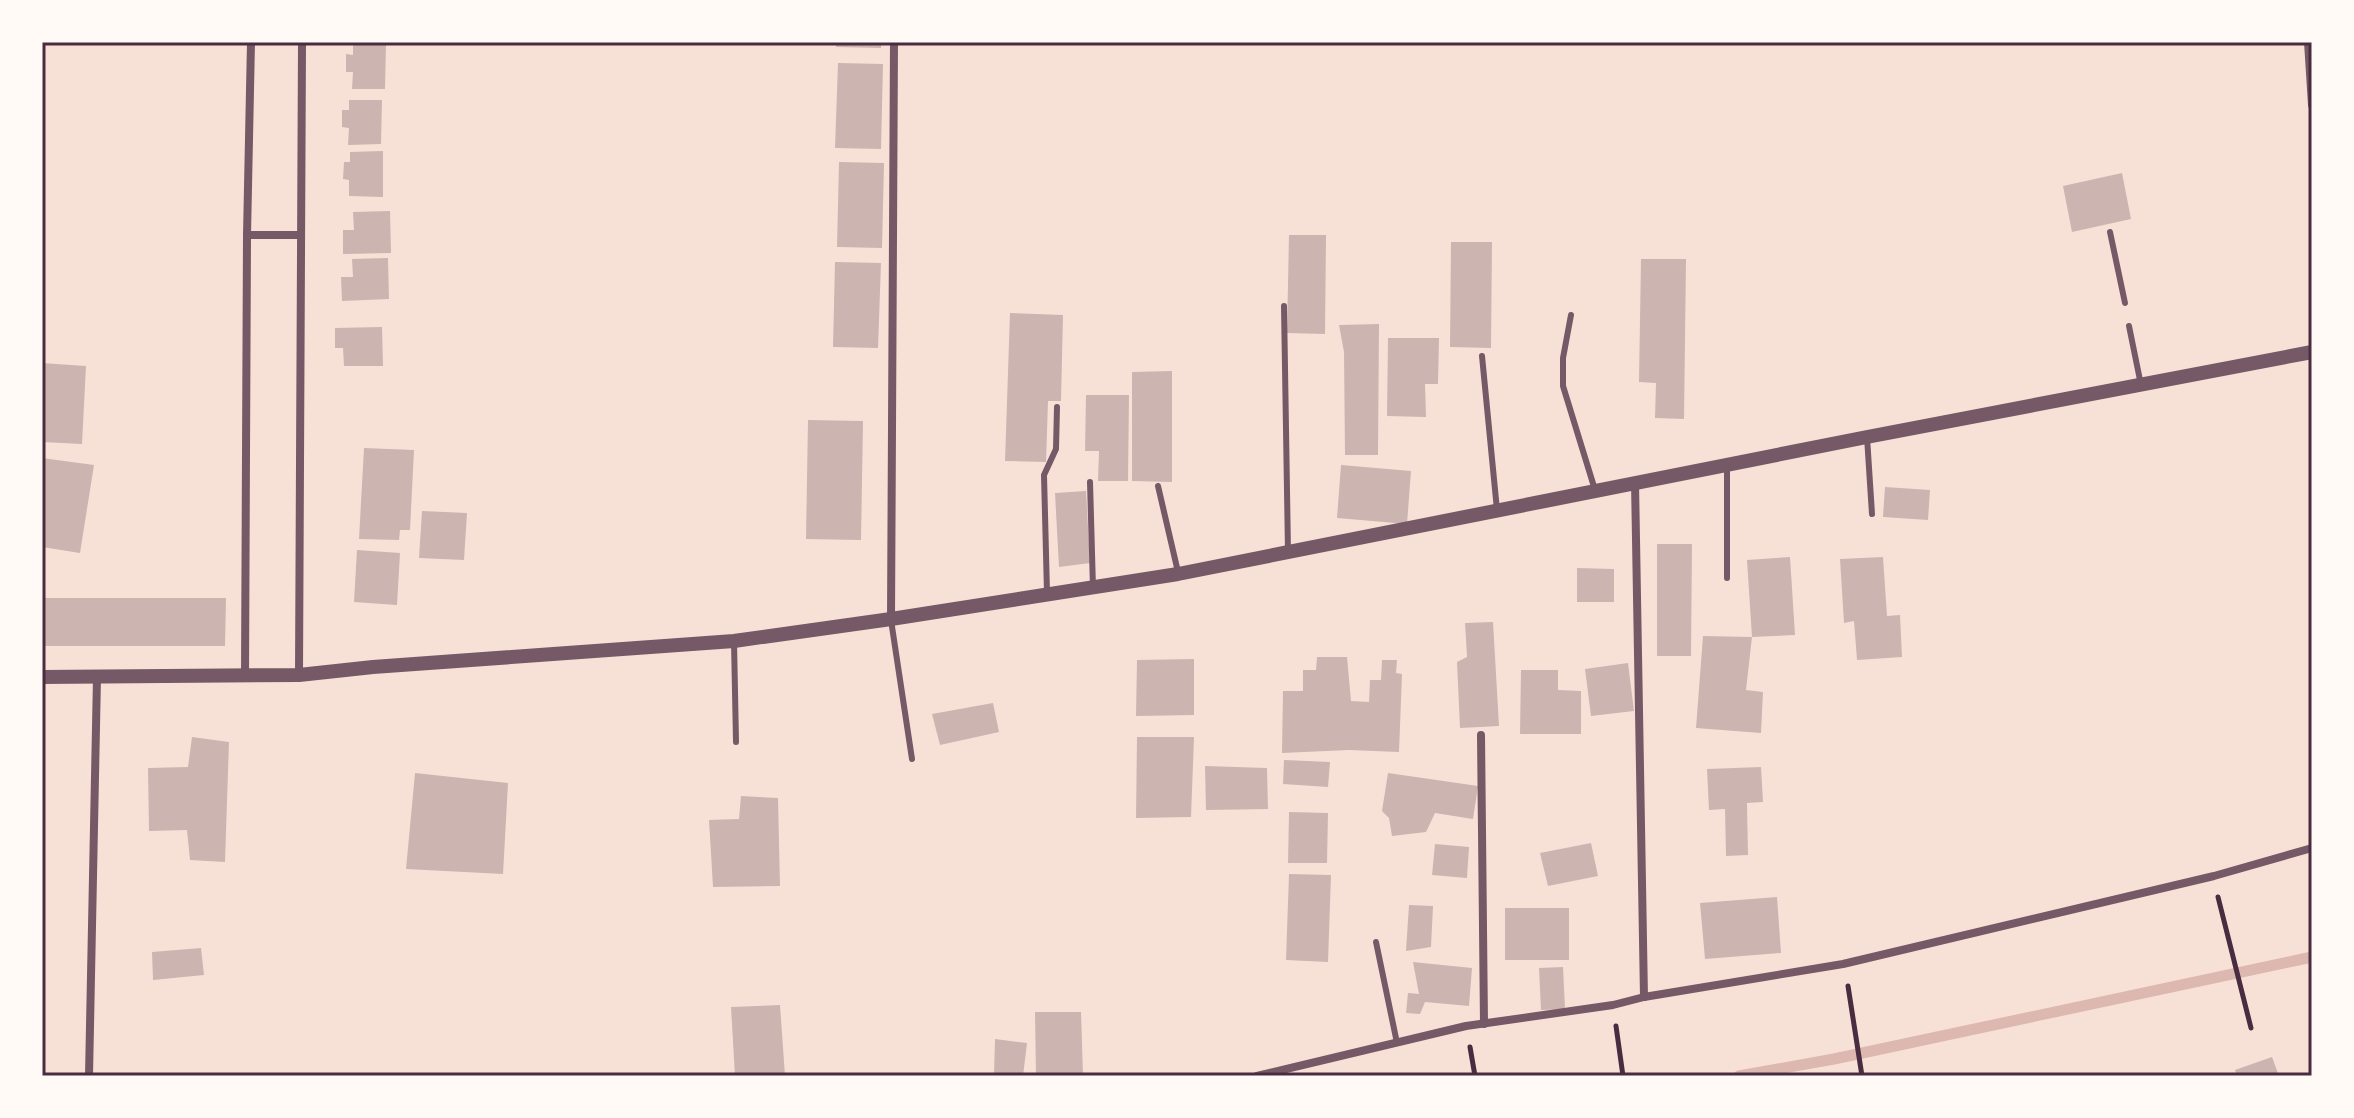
<svg xmlns="http://www.w3.org/2000/svg" width="2354" height="1118" viewBox="0 0 2354 1118" font-family="Commissioner,sans-serif">
  <rect width="100%" height="100%" fill="#f7e1d7"/>
  <g fill="none" stroke-linecap="round" stroke-linejoin="round">
    <polyline stroke="#dcb8b0" stroke-width="11" points="1739,1076 1834,1059 2312,957"/>
  </g>
  <g fill="#ccb4b1">
    <polygon points="836,42 881,42 881,48 836,47"/>
    <polygon points="386,44 385,89 352,89 353,72 346,72 346,54 353,55 353,45"/>
    <polygon points="838,63 883,64 881,149 835,148"/>
    <polygon points="349,100 382,100 381,144 348,145 349,128 342,127 342,110 349,110"/>
    <polygon points="383,151 383,197 349,196 349,180 343,179 344,162 350,162 350,152"/>
    <polygon points="839,162 884,163 882,248 837,247"/>
    <polygon points="2122,173 2131,219 2072,232 2063,186"/>
    <polygon points="390,211 391,253 343,254 343,230 354,230 353,212"/>
    <polygon points="1289,235 1326,235 1325,334 1287,333"/>
    <polygon points="1451,242 1492,242 1491,348 1450,347"/>
    <polygon points="388,258 389,299 342,301 341,277 353,277 352,259"/>
    <polygon points="1641,259 1686,259 1684,419 1655,418 1656,383 1639,382"/>
    <polygon points="835,262 881,263 878,348 833,347"/>
    <polygon points="1010,313 1063,315 1061,401 1048,401 1046,462 1005,461"/>
    <polygon points="1379,324 1378,455 1345,455 1344,352 1339,325"/>
    <polygon points="382,327 383,366 344,366 343,348 335,348 335,328"/>
    <polygon points="1388,338 1439,338 1438,384 1425,384 1426,417 1387,416"/>
    <polygon points="42,363 86,366 82,444 42,442"/>
    <polygon points="1172,371 1172,482 1132,481 1132,372"/>
    <polygon points="1086,395 1129,395 1128,481 1098,481 1099,451 1085,451"/>
    <polygon points="808,420 863,421 861,540 806,539"/>
    <polygon points="364,448 414,450 410,530 400,530 399,540 359,539"/>
    <polygon points="42,458 94,465 80,553 42,547"/>
    <polygon points="1341,465 1411,471 1407,524 1337,518"/>
    <polygon points="1885,487 1930,490 1928,520 1883,517"/>
    <polygon points="1086,491 1090,563 1059,567 1055,493"/>
    <polygon points="422,511 467,513 464,560 419,558"/>
    <polygon points="1657,544 1692,544 1691,656 1657,656"/>
    <polygon points="357,550 400,553 397,605 354,602"/>
    <polygon points="1790,557 1795,635 1752,637 1747,560"/>
    <polygon points="1883,557 1887,616 1900,615 1902,657 1857,660 1854,621 1844,623 1840,559"/>
    <polygon points="1577,568 1614,569 1614,602 1577,602"/>
    <polygon points="42,598 226,598 225,646 42,646"/>
    <polygon points="1493,622 1499,726 1460,728 1457,662 1467,657 1465,623"/>
    <polygon points="1703,636 1752,637 1746,690 1763,692 1761,733 1696,728"/>
    <polygon points="1317,657 1347,657 1351,701 1369,702 1370,680 1381,680 1382,660 1397,660 1396,673 1402,674 1399,752 1349,750 1282,753 1283,691 1303,691 1303,670 1316,670"/>
    <polygon points="1194,659 1194,715 1136,716 1137,660"/>
    <polygon points="1628,663 1634,711 1591,716 1585,669"/>
    <polygon points="1521,670 1558,670 1558,690 1581,691 1581,734 1520,734"/>
    <polygon points="993,703 999,732 940,745 932,714"/>
    <polygon points="192,737 229,742 225,862 190,860 187,830 149,831 148,768 188,767"/>
    <polygon points="1137,737 1194,737 1191,817 1136,818"/>
    <polygon points="1284,760 1330,762 1328,787 1283,784"/>
    <polygon points="1205,766 1267,768 1268,809 1206,810"/>
    <polygon points="1761,767 1763,802 1747,803 1748,855 1726,856 1725,809 1709,810 1707,769"/>
    <polygon points="415,773 508,783 503,874 406,869"/>
    <polygon points="1388,773 1478,786 1473,819 1435,813 1426,832 1392,836 1389,818 1382,811"/>
    <polygon points="741,796 778,798 780,886 713,887 709,820 739,819"/>
    <polygon points="1289,812 1328,813 1327,863 1288,863"/>
    <polygon points="1591,843 1598,876 1548,886 1540,853"/>
    <polygon points="1435,844 1469,847 1467,878 1432,875"/>
    <polygon points="1289,874 1331,875 1328,962 1286,960"/>
    <polygon points="1777,897 1781,953 1705,959 1700,903"/>
    <polygon points="1409,905 1433,906 1431,947 1406,951"/>
    <rect x="1505" y="908" width="64" height="52"/>
    <polygon points="201,948 204,975 153,980 152,952"/>
    <polygon points="1413,962 1472,968 1469,1006 1425,1002 1420,1014 1406,1013 1408,993 1419,994"/>
    <polygon points="1563,967 1565,1009 1541,1010 1539,968"/>
    <polygon points="780,1005 785,1076 735,1076 731,1007"/>
    <polygon points="1035,1012 1081,1012 1083,1076 1036,1076"/>
    <polygon points="995,1039 1027,1043 1023,1076 994,1076"/>
    <polygon points="2272,1057 2279,1076 2237,1076 2235,1070"/>
  </g>
  <g fill="none" stroke-linecap="round" stroke-linejoin="round">
    <g stroke="#4a2c40" stroke-width="5">
      <polyline points="2218,897 2251,1028"/>
      <polyline points="1848,986 1862,1076"/>
      <polyline points="1616,1026 1623,1076"/>
      <polyline points="1470,1047 1475,1076"/>
    </g>
    <g stroke="#755966" stroke-width="6">
      <polyline points="2110,232 2125,303"/>
      <polyline points="1284,306 1288,552"/>
      <polyline points="1571,315 1563,358 1563,386 1595,490"/>
      <polyline points="2129,326 2141,385"/>
      <polyline points="1482,356 1497,510"/>
      <polyline points="1867,437 1872,514"/>
      <polyline points="1727,464 1727,578"/>
      <polyline points="1090,482 1093,588"/>
      <polyline points="1158,486 1178,572"/>
      <polyline points="1047,593 1044,475 1056,449 1057,407"/>
      <polyline points="891,620 912,759"/>
      <polyline points="734,641 736,742"/>
      <polyline points="1376,942 1397,1043"/>
    </g>
    <g stroke="#755966" stroke-width="8">
      <polyline points="2308,42 2312,105"/>
      <polyline points="247,235 300,235"/>
      <polyline points="1635,482 1644,997"/>
      <polyline points="891,619 894,42"/>
      <polyline points="299,675 302,42"/>
      <polyline points="245,676 247,235 251,42"/>
      <polyline points="1481,735 1484,1024"/>
      <polyline points="89,1076 97,677"/>
      <polyline points="1257,1076 1466,1026 1613,1005 1644,997 1843,964 2214,876 2312,848"/>
    </g>
    <polyline stroke="#755966" stroke-width="14" points="42,677 299,675 373,667 734,641 891,619 1178,574 1867,437 2312,352"/>
  </g>
  <rect width="2354" height="1118" fill="none" stroke="#fffaf5" stroke-width="88"/>
  <rect x="44" y="44" width="2266" height="1030" fill="none" stroke="#4a2c40" stroke-width="3"/>
</svg>
